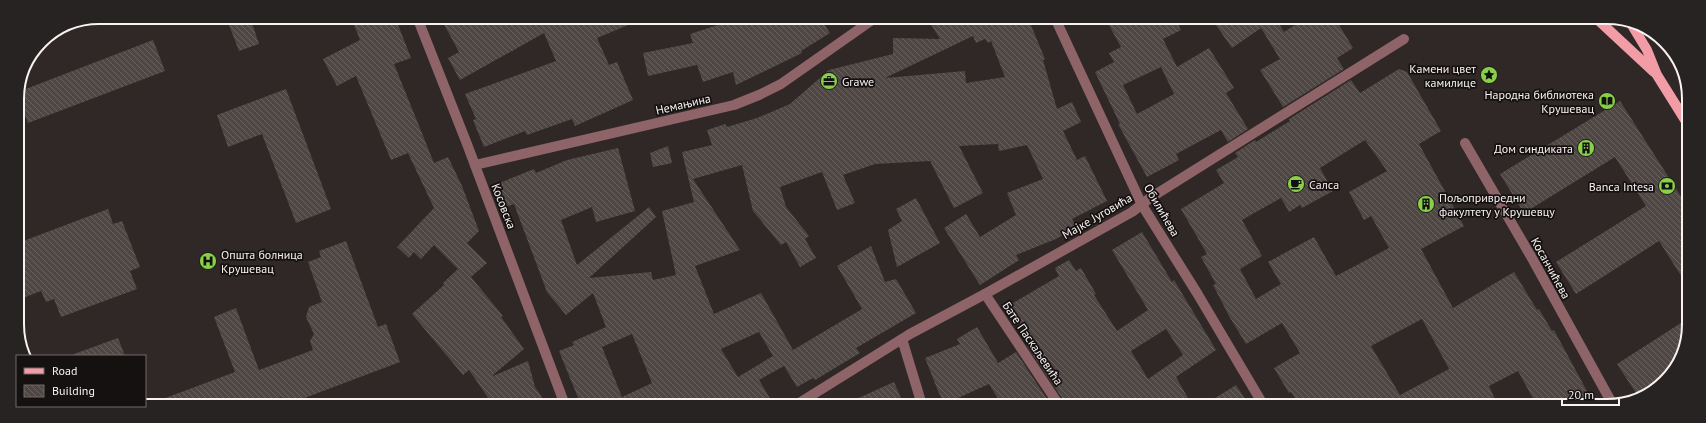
<svg xmlns="http://www.w3.org/2000/svg" width="1706" height="423" viewBox="0 0 1706 423" font-family="'PT Sans',sans-serif">
  <defs>
    <pattern id="building-back-hatch" width="6" height="6" patternUnits="userSpaceOnUse"><rect width="6" height="6" fill="#4f4743"/><path d="M-1 5l2 2M0 0l6 6M5-1l2 2" fill="none" stroke="#69625f"/></pattern>
  </defs>
  <rect width="100%" height="100%" fill="#302826"/>
  <g fill="url(#building-back-hatch)" fill-rule="evenodd">
    <polygon points="226,17 250,17 259,44 239,51"/>
    <polygon points="351,17 395,17 411,58 394,64 434,163 448,157 462,186 479,231 467,243 487,263 471,277 503,316 501,317 524,349 493,375 493,376 528,361 535,387 542,397 531,405 493,405 469,370 463,375 412,314 444,285 443,283 458,269 434,245 421,259 414,252 409,258 397,247 434,208 408,153 391,160 356,76 337,86 323,59 360,40"/>
    <polygon points="440,17 645,18 597,38 609,65 617,62 633,100 575,126 572,119 527,135 525,131 484,147 473,120 476,119 465,94 556,61 544,33 460,80 448,58 459,52"/>
    <polygon points="721,18 820,18 830,33 801,51 802,53 736,85 733,72 703,82 697,65 648,76 643,53 693,43 690,34 721,24"/>
    <path d="M927 18H1028L1045 59 1043 60 1057 109 1072 102 1081 122 1063 131 1077 160 1085 156 1107 201 1072 219 1076 227 1056 239 1016 255 1019 260 980 285 944 228 966 214 980 237 1016 215 1007 193 1043 179 1027 145 999 151 998 144 959 146 983 193 954 208 930 161 875 164 843 175 855 203 837 210 822 172 780 187 786 207 809 236 805 239 816 258 800 267 786 242 781 245 753 211 742 165 693 179 740 250 695 266 714 314 761 293 793 350 862 309 837 266 871 246 885 282 896 279 916 313 856 348 860 353 815 380 813 378 797 387 784 366 759 380 774 405H581L559 351 574 345 572 342 606 327 593 293 566 315 547 292 514 204 506 207 497 184 534 169 536 173 567 160 618 148 635 211 596 222 592 207 561 220 577 265 649 207 656 217 589 278 651 272 653 280 676 275 662 211 694 202 682 152 712 145 707 130 725 124 727 127 757 118 790 104 829 70 893 54V38L940 39ZM973 36 976 43 985 39 988 43 991 41 1005 77 966 83 965 71 885 78ZM759 332 773 356 738 377 721 349ZM632 334 652 383 622 397 602 347Z"/>
    <path d="M1105 18H1175L1181 30 1163 39 1177 67 1209 48 1234 88 1226 93 1248 129 1228 142 1221 130 1176 154 1179 160 1147 177 1118 124H1120L1095 72 1114 62 1109 53 1121 47ZM1161 67 1174 94 1137 114 1123 85Z"/>
    <polygon points="1211,18 1277,18 1276,19 1284,32 1306,18 1335,18 1353,48 1337,58 1344,69 1283,107 1260,70 1280,59 1261,28 1232,48"/>
    <polygon points="153,40 165,71 28,123 17,94 18,92"/>
    <path d="M1399 69 1407 72 1441 131 1419 144 1464 226 1421 249 1453 308 1514 272 1537 310 1539 309 1552 331 1554 330 1595 406H1537L1518 371 1489 386 1498 406H1300L1291 392 1289 393 1274 368 1300 353 1282 323 1246 344 1229 316 1213 285 1216 284 1201 257 1207 254 1181 209 1224 183 1216 170 1238 157 1235 153 1255 140 1256 142 1290 121 1289 119 1351 80 1360 93ZM1365 140 1387 171 1349 192 1364 220 1371 216 1389 248 1336 276 1314 237 1268 262 1281 284 1256 299 1240 269 1262 256 1242 220 1281 198 1289 212 1300 205 1302 208 1333 191 1320 168ZM1422 319 1449 369 1400 395 1371 346Z"/>
    <polygon points="286,89 331,209 296,223 262,134 228,147 217,115"/>
    <polygon points="1620,101 1687,206 1687,285 1659,241 1576,294 1556,262 1646,206 1615,157 1524,213 1500,174"/>
    <polygon points="668,146 672,163 653,167 650,153"/>
    <polygon points="916,198 940,243 897,267 888,230 902,221 896,209"/>
    <polygon points="108,209 113,224 122,221 140,267 130,271 137,289 61,317 54,299 46,302 41,291 18,300 18,243"/>
    <path d="M1142 232 1172 282 1174 280 1216 350 1176 377 1192 405H1065L1064 401 1027 346 1033 342 1008 306 1059 276 1055 268 1069 260 1076 271 1081 268 1096 294 1094 295 1117 331 1148 310 1112 250ZM1166 329 1183 355 1148 379 1131 351Z"/>
    <polygon points="346,241 378,327 386,324 400,362 286,405 282,397 261,405 153,404 152,403 235,372 214,317 236,308 259,370 313,350 310,341 314,334 306,317 309,307 322,302 308,262 321,257 319,251"/>
    <polygon points="1687,319 1687,340 1669,372 1636,393 1617,364"/>
    <polygon points="977,327 998,363 1016,352 1051,405 1002,405 989,384 958,398 961,405 945,405 938,391 925,358 960,344 957,339"/>
    <polygon points="118,338 125,356 74,356 74,354"/>
    <polygon points="894,382 904,405 843,405"/>
    <polygon points="1236,385 1249,405 1204,405"/>
  </g>
  <g fill="none" stroke-linecap="round" stroke-linejoin="round">
    <g stroke="#8e6468" stroke-width="10">
      <polyline points="417,17 467,144 565,405"/>
      <polyline points="1055,18 1142,205 1197,293 1264,406"/>
      <polyline points="1465,143 1533,260 1613,405"/>
      <polyline points="475,165 734,105 759,95 781,84 875,18"/>
      <polyline points="985,294 1059,405"/>
      <polyline points="902,339 922,405"/>
      <polyline points="796,405 910,334 985,294 1132,212 1150,198 1404,39"/>
    </g>
    <g stroke="#f29da5" stroke-width="10">
      <polyline points="1597,19 1654,72"/>
      <polyline points="1630,22 1647,50 1657,75 1687,123"/>
    </g>
  </g>
  <defs>
    <g id="sight-disc" transform="scale(0.9)"><circle r="9.5" fill="#89cf49" stroke="#151111"/><path d="M0-6L1.8-2.2L6-1.7L2.9 1.2L3.7 5.4L0 3.3L-3.7 5.4L-2.9 1.2L-6-1.7L-1.8-2.2Z" fill="#111"/></g>
    <g id="office-disc" transform="scale(0.9)"><circle r="9.5" fill="#89cf49" stroke="#151111"/><path d="M-6-3h4V-5.5h4V-3h4V5H-6ZM-1-4.5V-3h2v-1.5ZM-6 0V1H6V0Z" fill="#111"/></g>
    <g id="library-disc" transform="scale(0.9)"><circle r="9.5" fill="#89cf49" stroke="#151111"/><path d="M-6-4Q-3-5.5-.7-3.5V5Q-3 3-6 4ZM6-4Q3-5.5 .7-3.5V5Q3 3 6 4Z" fill="#111"/></g>
    <g id="building-disc" transform="scale(0.9)"><circle r="9.5" fill="#89cf49" stroke="#151111"/><path d="M-4-6H4V6H1V3H-1V6H-4ZM-2.5-4.3h1.7v1.8h-1.7ZM.8-4.3h1.7v1.8H.8ZM-2.5-1h1.7V.8h-1.7ZM.8-1h1.7V.8H.8Z" fill="#111"/></g>
    <g id="cafe-disc" transform="scale(0.9)"><circle r="9.5" fill="#89cf49" stroke="#151111"/><path d="M-5.5-4.5H6V0H3Q3 3.5 0 3.5H-2.5Q-5.5 3.5-5.5 0ZM3-3.2v2h1.7v-2ZM-6 4.5H4V6H-6Z" fill="#111"/></g>
    <g id="bank-disc" transform="scale(0.9)"><circle r="9.5" fill="#89cf49" stroke="#151111"/><path d="M-6-4H6V4H-6ZM0-2.3a2.3 2.3 0 1 0 0 4.6a2.3 2.3 0 1 0 0-4.6Z" fill="#111"/></g>
    <g id="hospital-disc" transform="scale(0.9)"><circle r="9.5" fill="#89cf49" stroke="#151111"/><path d="M-5-5h3v3.5h4V-5h3V5h-3V1.5h-4V5h-3Z" fill="#111"/></g>
  </defs>
  <g fill-rule="evenodd">
    <use href="#sight-disc" x="1489" y="75"/>
    <use href="#office-disc" x="829" y="81"/>
    <use href="#library-disc" x="1607" y="101"/>
    <use href="#building-disc" x="1586" y="148"/>
    <use href="#cafe-disc" x="1296" y="184"/>
    <use href="#bank-disc" x="1667" y="186"/>
    <use href="#building-disc" x="1426" y="204"/>
    <use href="#hospital-disc" x="208" y="261"/>
  </g>
  <g text-anchor="middle" dominant-baseline="central" stroke-width="3.5" stroke-linejoin="round" paint-order="stroke">
    <g font-size="12" fill="#f8f2f1" stroke="#151111" text-anchor="end">
      <text x="1476" y="68">Камени цвет<tspan x="1476" dy="14">камилице</tspan></text>
      <text x="842" y="81" text-anchor="start">Grawe</text>
      <text x="1594" y="94">Народна библиотека<tspan x="1594" dy="14">Крушевац</tspan></text>
      <text x="1573" y="148">Дом синдиката</text>
      <text x="1309" y="184" text-anchor="start">Салса</text>
      <text x="1654" y="186">Banca Intesa</text>
      <text x="1439" y="197" text-anchor="start">Пољопривредни<tspan x="1439" dy="14">факултету у Крушевцу</tspan></text>
      <text x="221" y="254" text-anchor="start">Општа болница<tspan x="221" dy="14">Крушевац</tspan></text>
    </g>
    <g font-size="12" fill="#f8f2f1" stroke="#151111">
      <text transform="translate(683 104) rotate(-13)">Немањина</text>
      <text transform="translate(504 206) rotate(69)">Косовска</text>
      <text transform="translate(1162 210) rotate(60)">Обилићева</text>
      <text transform="translate(1097 216) rotate(-30)">Мајке Југовића</text>
      <text transform="translate(1551 268) rotate(61)">Косанчићева</text>
      <text transform="translate(1033 343) rotate(56)">Бате Паскаљевића</text>
    </g>
  </g>
  <path d="M0 0H1706V423H0ZM99 24H1607A75 75 0 0 1 1682 99V324A75 75 0 0 1 1607 399H99A75 75 0 0 1 24 324V99A75 75 0 0 1 99 24Z" fill="#272323" fill-rule="evenodd"/>
  <path fill="none" stroke="#f8f2f1" stroke-width="2" d="M99 24H1607A75 75 0 0 1 1682 99V324A75 75 0 0 1 1607 399H99A75 75 0 0 1 24 324V99A75 75 0 0 1 99 24Z"/>
  <rect x="16" y="355" width="130" height="52" fill="#151111" stroke="#706b6b"/>
  <rect x="24" y="368" width="20" height="6" fill="#f29da5" stroke="#706b6b"/>
  <text x="52" y="375" font-size="12" fill="#f8f2f1">Road</text>
  <rect x="24" y="385" width="20" height="12" fill="url(#building-back-hatch)" stroke="#706b6b"/>
  <text x="52" y="395" font-size="12" fill="#f8f2f1">Building</text>
  <path d="M1562 399v6h57v-6" fill="none" stroke="#f8f2f1" stroke-width="2"/>
  <text x="1568" y="399" font-size="12" fill="#f8f2f1" stroke="#151111" stroke-width="3" paint-order="stroke">20 m</text>
</svg>
